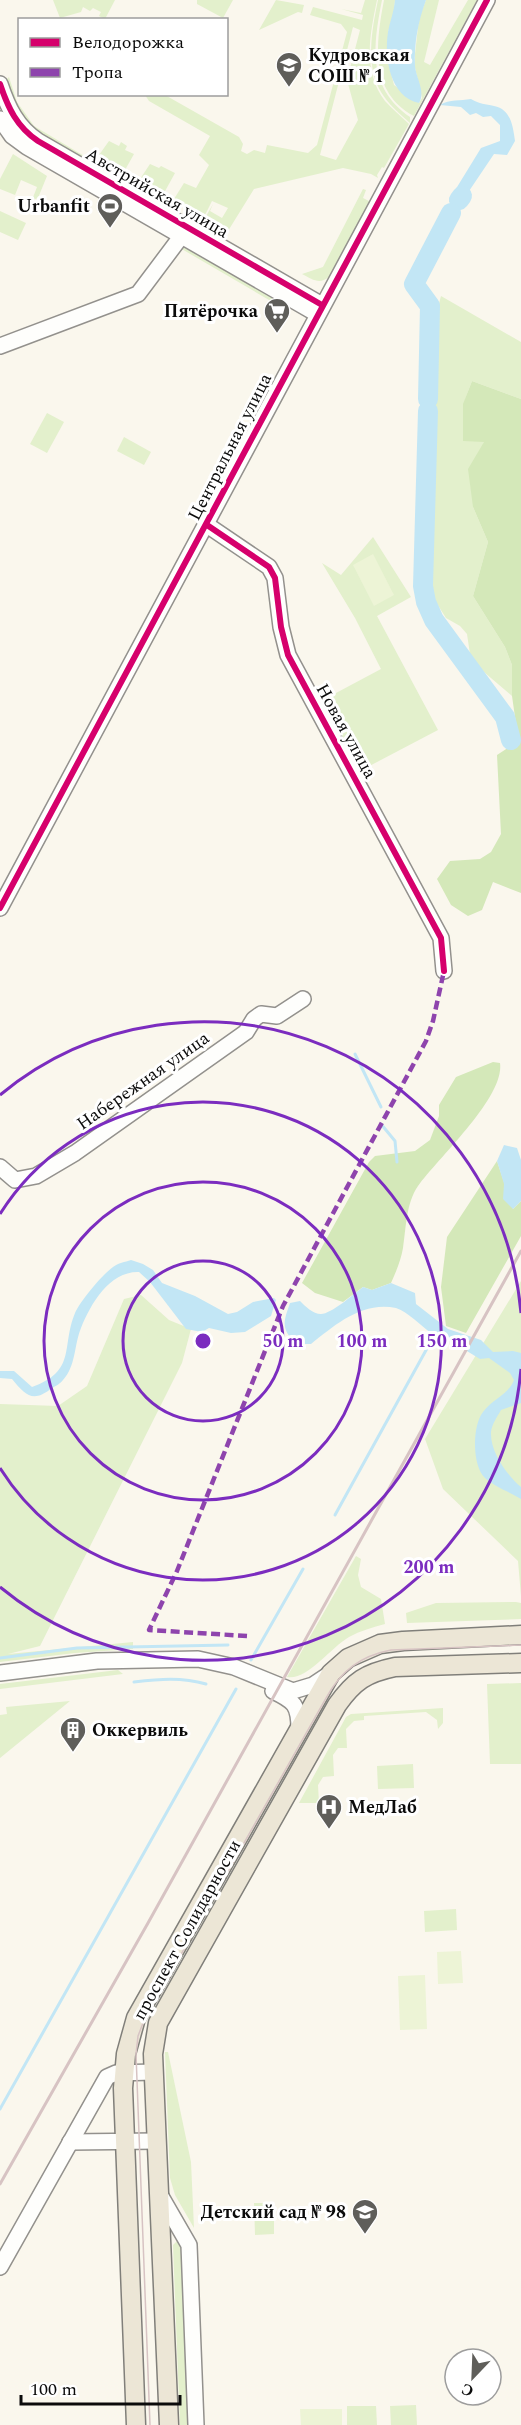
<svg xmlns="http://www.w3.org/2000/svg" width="521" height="2425" viewBox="0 0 521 2425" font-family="Spectral,serif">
  <rect width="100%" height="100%" fill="#faf7ed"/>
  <g fill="#e3f0cc" fill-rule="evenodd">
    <polygon points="53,0 115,0 105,19 99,16 101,12 93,8 90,11 83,7 81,12 60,18"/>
    <polygon points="197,0 233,0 223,18 197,4"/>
    <polygon points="276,0 304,5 302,13 298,12 259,30"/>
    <path d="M365 0H377C370 34 362 71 385 101 392 109 401 116 409 124L384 168 382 167 377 175 378 178 371 174 343 168 254 189 228 231 205 218 213 204 210 211 222 218 228 208 212 201 204 217 174 199 184 183 196 188 209 165 199 155 210 136 149 101 145 95H165L239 137 243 144 241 151 247 154 254 150 265 153 267 145 308 153 317 145 347 32 341 24 310 15 313 7 362 20 363 15 341 9 361 13ZM353 27 360 30 347 80 358 120 336 160 320 155Z"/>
    <path d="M378 0H382C373 46 367 87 410 117V123C399 113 388 104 381 92 365 65 372 29 378 0Z"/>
    <path d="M384 0H395L394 14 388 32V61L394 85 419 103 422 98 415 68V54L419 18 426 0H439L424 62 430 65 468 0H477L414 116C369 92 376 42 384 0Z"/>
    <polygon points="9,77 17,102 34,126 131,184 129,188 37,134 23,121 5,81"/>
    <polygon points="109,141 119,146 121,142 127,146 125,150 134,154 125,170 99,155"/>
    <polygon points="13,154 47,176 38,198 32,200 37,187 21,180 15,195 0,189 0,179"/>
    <polygon points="150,164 159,168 161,166 175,173 164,193 140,179"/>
    <path d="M363 189 366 190 363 198 369 201 368 206 330 276C320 285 313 280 302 274L323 267Z"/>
    <polygon points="0,211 26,223 18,240 0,232"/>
    <polygon points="184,246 278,301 276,304 180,248"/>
    <path d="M441 296 521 342V399L472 381C458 416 461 414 484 442L473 507 488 542 473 596 505 647 512 665V696L471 661 467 634 460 626 446 618 434 599 430 559 436 315Z"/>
    <polygon points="47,413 64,422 47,453 30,444"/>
    <polygon points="124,437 151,452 144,465 117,451"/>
    <polygon points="373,537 411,597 377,616 438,730 358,772 321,701 381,669 355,618 322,563 341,575"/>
    <polygon points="521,1281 521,1596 518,1561 443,1489 425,1439"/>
    <polygon points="141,1295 169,1320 191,1329 182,1363 40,1646 8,1654 133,1642 133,1649 75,1653 0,1662 0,1404 58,1406 87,1386 124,1299"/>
    <path d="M356 1556 361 1559 358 1575 361 1587 381 1599 385 1624C373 1627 360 1631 349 1637 330 1648 307 1681 287 1677Z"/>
    <polygon points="516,1602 521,1603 521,1619 407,1623 406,1613 436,1603"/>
    <polygon points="118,1670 123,1674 0,1689 0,1684"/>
    <polygon points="521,1683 521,1764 490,1764 487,1684"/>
    <polygon points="70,1701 0,1758 0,1715 7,1714 6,1707"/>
    <polygon points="443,1708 443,1723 438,1729 437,1720 426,1712 364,1716 364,1720 354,1721 346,1729 347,1748 338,1748 333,1755 334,1776 323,1777 318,1785 319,1803 299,1803 346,1717 351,1714"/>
    <polygon points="413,1764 414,1788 378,1789 377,1766"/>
    <polygon points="456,1909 457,1930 425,1932 424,1911"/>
    <polygon points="165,2052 168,2052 191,2162 194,2228 175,2195 170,2178"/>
    <polygon points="254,2203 274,2203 274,2234 255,2235"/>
    <polygon points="178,2240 182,2242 189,2425 180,2425 173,2245"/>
    <polygon points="416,2405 417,2425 391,2425 390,2406"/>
    <polygon points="347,2406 376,2406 377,2425 347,2425"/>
  </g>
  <g fill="#d4e8b9">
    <polygon points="472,381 521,399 521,893 493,882 482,910 468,916 451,905 437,879 450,861 480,859 491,852 501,834 497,755 514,744 516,724 512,696 512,665 505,647 473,596 488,542 473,507 468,469 484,442 463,441 463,404"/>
    <path d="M493 1062 500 1063C505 1097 438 1158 418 1186 406 1203 406 1229 403 1248 401 1260 396 1272 391 1283L372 1290 363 1287 343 1302 315 1293 302 1283 369 1162 375 1156 415 1151 430 1140 439 1116V1105L456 1077Z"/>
    <polygon points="497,1161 513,1209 521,1201 521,1236 466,1333 446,1326 441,1287 447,1237"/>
  </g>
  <g fill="#edf4d6">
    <polygon points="373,554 394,595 374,606 353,565"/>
    <polygon points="461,1951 463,1983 438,1984 437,1952"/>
    <polygon points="425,1975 427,2029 400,2030 398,1976"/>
    <polygon points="300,2409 342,2409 342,2425 301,2425"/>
  </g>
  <g fill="#c2e6f5">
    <path d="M395 0H426C418 22 414 43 415 66 416 78 426 92 419 103 390 97 384 58 388 32 390 21 394 12 395 0Z"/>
    <path d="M471 99C480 104 485 104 494 106 511 109 513 127 515 141L507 155 494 154 465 197 454 192 481 148 500 141V125L491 116 483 117 476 113 470 115 461 107 440 105C450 99 460 101 471 99Z"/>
    <polygon points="504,1145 517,1148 521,1160 521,1201 513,1209 503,1199 504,1184 497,1161"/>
    <path d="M131 1260 143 1264 153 1270 162 1283 195 1296 228 1314 237 1312 253 1302 274 1298 276 1300 271 1316 245 1332 231 1333 209 1328 202 1332 186 1329 150 1282 139 1272C110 1271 91 1303 81 1328 74 1345 76 1366 63 1380 61 1383 56 1386 52 1388 33 1403 26 1396 12 1379L0 1378V1371H14L32 1387C77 1371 61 1347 75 1313 81 1300 102 1275 113 1267 118 1263 125 1262 131 1260Z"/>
    <path d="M391 1283 415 1293 416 1304 448 1329 481 1340 493 1352 513 1351 521 1353V1403L501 1410C497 1417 492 1424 491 1432 490 1452 507 1475 521 1487V1499C510 1492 495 1487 485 1478 472 1466 472 1426 483 1412 493 1399 508 1395 514 1380L510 1373 489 1358 480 1359 452 1342 440 1339 431 1348 426 1344 431 1333C421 1326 407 1311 396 1308 362 1301 335 1325 311 1344H296C281 1328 283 1323 290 1303L300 1301C305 1306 313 1314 321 1314 331 1314 354 1294 363 1287L372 1290Z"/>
  </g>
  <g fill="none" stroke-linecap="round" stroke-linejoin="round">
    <g stroke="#c2e6f5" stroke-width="3">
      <polyline points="355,1054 381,1107"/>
      <polyline points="381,1124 395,1141 397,1162"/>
      <polyline points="335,1515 430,1343"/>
      <polyline points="0,1658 77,1648 228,1645"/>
      <polyline points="251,1660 303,1569"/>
      <path d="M134 1682C159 1679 182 1677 206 1684"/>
      <polyline points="0,2109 236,1689"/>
    </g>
    <g stroke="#c2e6f5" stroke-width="20">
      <polyline points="459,200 462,196"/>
      <polyline points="428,399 430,306 414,284 451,213"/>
      <polyline points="428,411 423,586 426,602 434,620 505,717 511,740"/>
    </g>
    <g stroke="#93918d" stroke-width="18">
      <g id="minor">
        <path d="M0 84C8 108 17 127 38 141L322 305"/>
        <polyline points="0,119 12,136 27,147 317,314"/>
        <polyline points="0,346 138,294 186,230"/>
        <polyline points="207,525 269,567 275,578 281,627 288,655 441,938 444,971"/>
        <polyline points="0,908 487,0"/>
        <polyline points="0,1167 15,1180 36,1176 75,1153 246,1032 254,1019 261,1014 277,1016 303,999"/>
        <polyline points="0,1673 97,1661 198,1659 234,1667 293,1691 313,1685 331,1673"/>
        <path d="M273 1691C294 1701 299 1705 299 1729"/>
        <polyline points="70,2142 157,2141"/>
        <polyline points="159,2193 189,2245 196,2425"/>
        <polyline points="0,2267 107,2077 116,2073 154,2072"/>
      </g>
    </g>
    <g stroke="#807f7a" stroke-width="21">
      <g id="major">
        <polyline points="136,2425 123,2088 126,2054 136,2018 331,1673 348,1658 380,1644 403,1641 521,1635"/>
        <path d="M169 2425 153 2054 158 2023 337 1705C354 1681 366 1673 395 1667L521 1663"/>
      </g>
    </g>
    <use href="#minor" stroke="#fefefc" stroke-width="15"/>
    <use href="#major" stroke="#ece6d6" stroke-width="18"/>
    <path stroke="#d7c3c3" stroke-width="1.5" d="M150 2425 136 2054 138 2036 145 2018 326 1698C341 1671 360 1656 391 1650L521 1645"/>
    <polyline stroke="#d7c3c3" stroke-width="3" points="0,2184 148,1923 521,1251"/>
    <polyline stroke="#8e44ad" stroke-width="4.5" stroke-dasharray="9 4.5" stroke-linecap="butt" points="247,1636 149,1630 177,1571 283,1306 426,1041 433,1021 444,971"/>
    <g stroke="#fff" stroke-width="10">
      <g id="cycleway">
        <path d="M0 84C8 108 17 127 38 141L322 305"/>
        <polyline points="207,525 269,567 275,578 281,627 288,655 441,938 444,971"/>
        <polyline points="0,908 487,0"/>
      </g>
    </g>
    <use href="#cycleway" stroke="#d6006c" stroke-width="6"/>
  </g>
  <g fill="none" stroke="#7b2cbf" stroke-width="3">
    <circle cx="203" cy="1341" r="80"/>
    <circle cx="203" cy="1341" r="159"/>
    <path d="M0 1214A239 239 0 1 1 0 1468"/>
    <path d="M521 1369A319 319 0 0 1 0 1587M0 1095A319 319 0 0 1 521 1313"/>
  </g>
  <defs>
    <g id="school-pin" transform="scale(1.35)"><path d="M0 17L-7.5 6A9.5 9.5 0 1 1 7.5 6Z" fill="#5f5e5a" stroke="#fff"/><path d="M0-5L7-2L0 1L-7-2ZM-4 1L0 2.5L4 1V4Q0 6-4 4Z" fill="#fff"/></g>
    <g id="stadium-pin" transform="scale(1.35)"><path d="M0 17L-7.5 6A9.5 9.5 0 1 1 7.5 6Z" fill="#5f5e5a" stroke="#fff"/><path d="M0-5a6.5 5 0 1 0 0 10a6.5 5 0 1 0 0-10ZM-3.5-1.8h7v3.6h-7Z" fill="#fff"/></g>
    <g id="supermarket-pin" transform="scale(1.35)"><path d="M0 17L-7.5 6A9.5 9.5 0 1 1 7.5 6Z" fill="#5f5e5a" stroke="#fff"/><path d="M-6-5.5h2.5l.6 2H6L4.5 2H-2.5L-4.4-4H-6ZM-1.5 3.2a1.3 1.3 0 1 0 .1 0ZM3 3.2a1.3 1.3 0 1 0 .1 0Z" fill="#fff"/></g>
    <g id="building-pin" transform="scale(1.35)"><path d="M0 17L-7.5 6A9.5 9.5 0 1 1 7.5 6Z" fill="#5f5e5a" stroke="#fff"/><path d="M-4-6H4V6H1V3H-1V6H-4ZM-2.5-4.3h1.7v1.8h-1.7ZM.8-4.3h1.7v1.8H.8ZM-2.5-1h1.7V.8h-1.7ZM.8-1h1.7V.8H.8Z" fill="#fff"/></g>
    <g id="hospital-pin" transform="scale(1.35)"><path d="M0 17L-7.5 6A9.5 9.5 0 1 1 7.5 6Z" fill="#5f5e5a" stroke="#fff"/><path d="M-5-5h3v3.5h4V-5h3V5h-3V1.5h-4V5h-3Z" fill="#fff"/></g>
  </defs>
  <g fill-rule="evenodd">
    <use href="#school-pin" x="289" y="65"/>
    <use href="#stadium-pin" x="110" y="206"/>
    <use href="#supermarket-pin" x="277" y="311"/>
    <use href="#building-pin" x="73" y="1730"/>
    <use href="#hospital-pin" x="329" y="1807"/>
    <use href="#school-pin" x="365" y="2212"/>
  </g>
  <g text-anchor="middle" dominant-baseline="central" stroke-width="6" stroke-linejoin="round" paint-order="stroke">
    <g font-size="18" font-weight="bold" fill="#0b0b0b" stroke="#fff" text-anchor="start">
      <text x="308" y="55">Кудровская<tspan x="308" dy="21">СОШ № 1</tspan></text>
      <text x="90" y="206" text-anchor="end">Urbanfit</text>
      <text x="258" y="311" text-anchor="end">Пятёрочка</text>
      <text x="92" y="1730">Оккервиль</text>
      <text x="348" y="1807">МедЛаб</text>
      <text x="346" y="2212" text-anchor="end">Детский сад № 98</text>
    </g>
    <g font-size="18" fill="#0b0b0b" stroke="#fff">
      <text transform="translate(157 193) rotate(30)">Австрийская улица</text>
      <text transform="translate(230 447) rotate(-63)">Центральная улица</text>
      <text transform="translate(346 731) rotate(61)">Новая улица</text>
      <text transform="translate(143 1081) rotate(-35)">Набережная улица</text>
      <text transform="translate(187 1930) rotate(-61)">проспект Солидарности</text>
    </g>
  </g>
  <circle cx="203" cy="1341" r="9" fill="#7b2cbf" stroke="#fff" stroke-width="3"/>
  <g font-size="18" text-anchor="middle" font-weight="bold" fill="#7b2cbf" stroke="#fff" stroke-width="6" stroke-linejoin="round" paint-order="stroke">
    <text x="283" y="1347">50 m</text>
    <text x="362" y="1347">100 m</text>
    <text x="442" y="1347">150 m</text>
    <text x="429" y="1573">200 m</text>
  </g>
  <rect x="18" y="18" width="210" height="78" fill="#ffffff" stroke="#9d9d9d" stroke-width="1.5"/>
  <rect x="30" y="38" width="30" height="9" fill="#d6006c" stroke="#9d9d9d" stroke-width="1.5"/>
  <text x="72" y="48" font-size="18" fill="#0b0b0b">Велодорожка</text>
  <rect x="30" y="68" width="30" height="9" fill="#8e44ad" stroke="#9d9d9d" stroke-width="1.5"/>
  <text x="72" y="78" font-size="18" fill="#0b0b0b">Тропа</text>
  <g transform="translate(473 2377) rotate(203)"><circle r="28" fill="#ffffff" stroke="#9d9d9d" stroke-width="1.5"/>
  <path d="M0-4.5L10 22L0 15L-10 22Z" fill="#5f5e5a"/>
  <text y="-9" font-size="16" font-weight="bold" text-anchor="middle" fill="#0b0b0b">С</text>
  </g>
  <path d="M21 2395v9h159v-9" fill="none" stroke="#0b0b0b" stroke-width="3"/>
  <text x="30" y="2395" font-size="18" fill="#0b0b0b" stroke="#ffffff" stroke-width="4.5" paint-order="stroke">100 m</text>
</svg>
